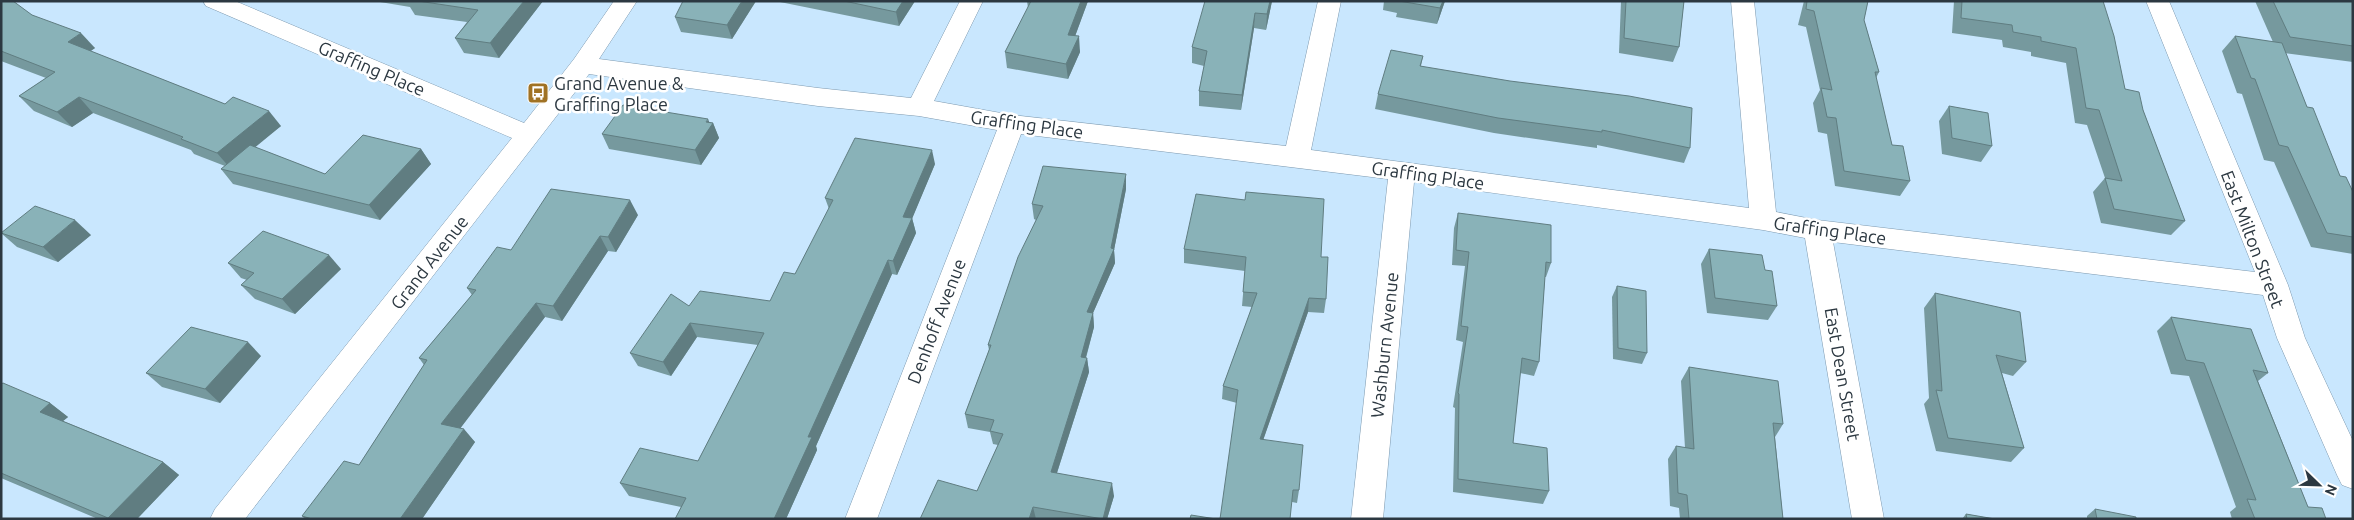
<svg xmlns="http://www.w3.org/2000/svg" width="2354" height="520" viewBox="0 0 2354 520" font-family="Ubuntu,sans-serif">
  <rect width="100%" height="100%" fill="#c9e7fe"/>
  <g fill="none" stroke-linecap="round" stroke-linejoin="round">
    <g stroke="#7d99af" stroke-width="1">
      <polygon id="minor" points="203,1 235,1 524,123 574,59 614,1 637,1 599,59 818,88 911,98 960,1 983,1 934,101 1012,115 1286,146 1318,1 1341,1 1311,150 1749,208 1731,1 1754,1 1776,212 1817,220 2255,272 2146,1 2169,1 2288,285 2305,338 2353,441 2353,489 2342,485 2337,475 2277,338 2263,295 1833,242 1884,519 1852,519 1805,238 1763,230 1414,182 1383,519 1351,519 1388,179 1021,134 877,519 845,519 997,130 919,116 818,106 589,74 245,519 210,519 215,509 512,138 206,6"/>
    </g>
    <use href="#minor" fill="#fff" fill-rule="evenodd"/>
  </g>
  <g fill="#76999e">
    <polygon points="1,1 32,15 95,48 90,51 281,126 254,147 325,174 421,149 431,164 380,220 233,184 221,169 225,166 194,154 191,150 93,113 72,127 34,111 19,96 46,78 1,61"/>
    <polygon points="374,1 543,1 499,58 464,53 455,38 467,22 415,15 410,7"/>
    <polygon points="756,1 732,39 681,32 675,17"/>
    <polygon points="775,1 915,1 899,26"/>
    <polygon points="1027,1 1088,1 1075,36 1080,52 1068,79 1007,68 1005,52 1028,8"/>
    <polygon points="1272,1 1266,30 1254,28 1241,110 1199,106 1199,91 1204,66 1192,63 1192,47"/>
    <polygon points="1384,1 1445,1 1437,24 1396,17 1397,13 1383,10"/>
    <polygon points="1621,1 1684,1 1679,47 1673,62 1619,53"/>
    <polygon points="1804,1 1868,1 1864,20 1879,72 1876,78 1892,145 1910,181 1900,196 1835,186 1827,134 1818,132 1813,103 1820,90 1806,27 1798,25"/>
    <polygon points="1954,1 2103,1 2125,89 2143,110 2185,221 2171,235 2101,223 2093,192 2105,178 2087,125 2075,123 2066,63 2031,56 2031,52 2003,47 2002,40 1952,33"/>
    <polygon points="2255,1 2353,1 2353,62 2285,53 2307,107 2340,176 2353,192 2353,254 2311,247 2274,162 2264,160 2242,94 2237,93 2222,51 2235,36 2273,42"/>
    <polygon points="1423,56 1421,66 1690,148 1684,163 1597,145 1597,148 1494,133 1375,109 1378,94"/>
    <polygon points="1949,106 1992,146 1981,162 1942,154 1939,121"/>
    <polygon points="709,122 713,123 719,138 701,165 609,149 602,134"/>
    <polygon points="935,164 912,218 916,233 897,275 892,274 816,446 817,450 786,519 675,519 681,507 629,496 620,483 698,461 758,345 697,337 671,376 638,366 630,353 689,306 770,301 795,274 829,209 825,198"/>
    <polygon points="1126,189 1114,250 1115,263 1093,313 1094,327 1086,358 1087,358 1089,372 1057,473 1114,496 1107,519 920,519 977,491 998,445 993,444 990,432 968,428 965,414 989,350 988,345 1036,220 1034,219 1032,204"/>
    <polygon points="1458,213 1551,263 1546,277 1545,277 1539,362 1534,376 1520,373 1513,443 1549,491 1543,504 1453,492 1455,408 1453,407 1463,342 1456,340 1465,266 1452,265 1454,228"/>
    <polygon points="638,215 616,252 608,251 562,321 545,317 460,428 475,442 422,519 305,519 302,516 359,465 424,365 419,358 472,295 467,288 511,250"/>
    <polygon points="1,233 91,235 58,262 17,247"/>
    <polygon points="1184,249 1321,257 1326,299 1324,313 1308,312 1263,440 1299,490 1297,503 1292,502 1237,403 1222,399 1223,386 1252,307 1242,306 1245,271 1184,263"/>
    <polygon points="1709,249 1765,270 1777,306 1768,320 1707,313 1701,264"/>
    <polygon points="228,263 341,269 295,314 255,299 241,285 247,280 241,278"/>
    <polygon points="1617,286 1647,353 1642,364 1613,359 1612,297"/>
    <polygon points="1935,293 2026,362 2013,376 2002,373 2024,448 2011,462 1936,451 1924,404 1929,398 1924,308"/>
    <polygon points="2171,317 2268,373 2258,381 2308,507 2326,519 2232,519 2230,512 2236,507 2189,376 2171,374 2157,331"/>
    <polygon points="261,356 220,403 162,387 146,373"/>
    <polygon points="1689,367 1783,424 1775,437 1783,519 1680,519 1679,508 1670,506 1668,459 1676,446 1685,448 1681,381"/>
    <polygon points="1,384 50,403 68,417 63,421 163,462 179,475 137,519 98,519 1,478"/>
    <polygon points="2095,509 2136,519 2087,519 2087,516"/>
    <polygon points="1966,514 1995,519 1962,519"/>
  </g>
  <g fill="#607d81">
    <polygon points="524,1 543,1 499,58 490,43"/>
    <polygon points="742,1 756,1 732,39 727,25"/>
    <polygon points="903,1 915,1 899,26 896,12"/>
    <polygon points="1081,1 1088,1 1070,50 1068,35"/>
    <polygon points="1270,1 1272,1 1266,30 1267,14"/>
    <polygon points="1443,1 1445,1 1437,24 1440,8"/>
    <polygon points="1255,13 1254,28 1241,110 1242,95"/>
    <polygon points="81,33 95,48 81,58 68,42"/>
    <polygon points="1079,36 1080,52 1068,79 1066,64"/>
    <polygon points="79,97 93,113 72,127 57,112"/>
    <polygon points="269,111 281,126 230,168 217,153"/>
    <polygon points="708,119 711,126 713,123 719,138 701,165 695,150"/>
    <polygon points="421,149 431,164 380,220 369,205"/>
    <polygon points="932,150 935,164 907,231 912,218 916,233 897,275 893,261 903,217"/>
    <polygon points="1126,174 1126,189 1114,250 1115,263 1093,313 1094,327 1082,371 1081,357 1087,312 1111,248"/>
    <polygon points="630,200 638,215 616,252 608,237"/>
    <polygon points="75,220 91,235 58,262 43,247"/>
    <polygon points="600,236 608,251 562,321 553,306"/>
    <polygon points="329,255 341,269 295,314 282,299"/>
    <polygon points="888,260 892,274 816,446 817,450 786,519 774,519 808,437"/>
    <polygon points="1309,298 1308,312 1259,452 1260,439"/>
    <polygon points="536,303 545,317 453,438 441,424"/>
    <polygon points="690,323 697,337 671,376 663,362"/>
    <polygon points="248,342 261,356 220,403 205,389"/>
    <polygon points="1087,358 1089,372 1053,485 1051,472"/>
    <polygon points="50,403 68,417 58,425 40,412"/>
    <polygon points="464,429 475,442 422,519 400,519"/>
    <polygon points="163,462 179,475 137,519 110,519 108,518"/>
    <polygon points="1112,483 1114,496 1107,519 1103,519"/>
    <polygon points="1033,507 1036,519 1029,519"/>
  </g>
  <g fill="#89b2b8" stroke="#607d81">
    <polygon points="1,1 13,1 32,15 81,33 68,42 225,104 233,97 269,111 217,153 181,139 183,137 79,97 57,112 19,96 55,72 1,51"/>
    <polygon points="418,1 524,1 490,43 455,38 478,10"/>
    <polygon points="683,1 742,1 727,25 675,17"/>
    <polygon points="844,1 903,1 896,12"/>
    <polygon points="1031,1 1081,1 1068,35 1079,36 1066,64 1005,52"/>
    <polygon points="1205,1 1270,1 1267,14 1255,13 1242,95 1199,91 1207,51 1192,47"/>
    <polygon points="1399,1 1443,1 1440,8"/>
    <polygon points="1626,1 1684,1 1679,47 1624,38"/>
    <polygon points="1807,1 1868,1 1864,20 1879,72 1875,72 1892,145 1903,146 1910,181 1844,171 1836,118 1827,117 1821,88 1832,90 1814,11 1806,9"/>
    <polygon points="1962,1 2103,1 2114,36 2125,89 2139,92 2143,110 2185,221 2114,209 2105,178 2122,181 2099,110 2086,108 2076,48 2041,41 2041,37 2013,32 2012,25 1961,18"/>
    <polygon points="2273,1 2353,1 2353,46 2290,37"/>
    <polygon points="2235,36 2282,43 2307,107 2313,108 2340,176 2346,177 2353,192 2353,237 2327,233 2288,147 2279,145 2255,79 2251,78"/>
    <polygon points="1391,50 1423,56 1420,66 1510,81 1629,96 1692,108 1690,148 1602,130 1602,132 1498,118 1378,94"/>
    <polygon points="623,105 708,119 706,122 713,123 695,150 602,134"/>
    <polygon points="1949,106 1988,113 1992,146 1952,138"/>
    <polygon points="363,135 421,149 369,205 221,169 250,145 325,174"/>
    <polygon points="855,138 932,150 903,217 912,218 893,261 888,260 808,437 812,437 774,519 675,519 686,498 620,483 640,448 698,461 764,333 690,323 663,362 630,353 671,294 689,306 700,291 770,301 784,272 795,274 833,200 825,198"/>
    <polygon points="1043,166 1126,174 1111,248 1114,249 1087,312 1093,313 1081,357 1087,358 1051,472 1112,483 1103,519 1033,507 1029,519 920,519 938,480 977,491 1003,434 990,431 994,420 965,414 991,345 988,345 1018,257 1043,206 1032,204"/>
    <polygon points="551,189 630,200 608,237 600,236 553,306 536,303 441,424 464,429 400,519 312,519 302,516 344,461 359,465 427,360 419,358 476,290 467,288 497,247 511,250"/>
    <polygon points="1246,192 1324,199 1321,257 1328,257 1326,299 1309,298 1260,439 1303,445 1299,490 1293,490 1290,519 1220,519 1238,390 1223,386 1257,293 1243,292 1246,257 1184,249 1196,194 1245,200"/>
    <polygon points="35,206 75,220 43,247 1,233"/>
    <polygon points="1458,213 1551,225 1551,263 1546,262 1539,362 1522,358 1513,443 1547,448 1549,491 1458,479 1459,394 1458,393 1468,327 1461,326 1469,252 1456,250"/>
    <polygon points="263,231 329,255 282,299 241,285 254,273 228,263"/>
    <polygon points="1709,249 1762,255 1765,270 1772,271 1777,306 1715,298"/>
    <polygon points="1617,286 1646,291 1647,353 1618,348"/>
    <polygon points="1935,293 2020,312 2026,362 1996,355 2024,448 1948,438 1936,390 1942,391"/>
    <polygon points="2171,317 2251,329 2268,373 2253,370 2308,507 2322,508 2326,519 2255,519 2247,499 2256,500 2204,363 2186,360"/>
    <polygon points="191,327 248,342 205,389 146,373"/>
    <polygon points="1689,367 1778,381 1783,424 1773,423 1783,519 1689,519 1687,495 1678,493 1676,446 1694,449"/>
    <polygon points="3,383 50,403 40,412 163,462 108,518 1,473 1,384"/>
    <polygon points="2095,509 2136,517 2136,519 2097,519"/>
    <polygon points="1966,514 1995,519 1967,519"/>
    <polygon points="1191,515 1216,519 1190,519"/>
  </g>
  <defs>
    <g id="bus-square" transform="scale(1.125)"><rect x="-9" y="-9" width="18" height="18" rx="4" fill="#a07224" stroke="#fff"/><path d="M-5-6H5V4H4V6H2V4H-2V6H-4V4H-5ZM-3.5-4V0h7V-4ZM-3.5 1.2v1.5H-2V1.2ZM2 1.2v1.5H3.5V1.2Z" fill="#fff"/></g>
  </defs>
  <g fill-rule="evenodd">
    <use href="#bus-square" x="538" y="93"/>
  </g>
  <g text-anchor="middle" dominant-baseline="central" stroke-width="5" stroke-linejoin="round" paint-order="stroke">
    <g font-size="18" fill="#2c3841" stroke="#fff">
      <text transform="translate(372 68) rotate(23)">Graffing Place</text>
      <text transform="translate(1027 124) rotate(8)">Graffing Place</text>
      <text transform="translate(1428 175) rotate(8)">Graffing Place</text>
      <text transform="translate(1830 230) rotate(8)">Graffing Place</text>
      <text transform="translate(2253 239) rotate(69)">East Milton Street</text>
      <text transform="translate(429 262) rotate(-52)">Grand Avenue</text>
      <text transform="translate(936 321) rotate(-69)">Denhoff Avenue</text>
      <text transform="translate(1384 345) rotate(-84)">Washburn Avenue</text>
      <text transform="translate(1843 374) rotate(80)">East Dean Street</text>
    </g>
    <g font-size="18" fill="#2c3841" stroke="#fff" text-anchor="start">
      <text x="554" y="83">Grand Avenue &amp;<tspan x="554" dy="21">Graffing Place</tspan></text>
    </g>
  </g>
  <rect width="2354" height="520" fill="none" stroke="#2c3841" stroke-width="5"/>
  <g transform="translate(2319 485) rotate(113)" stroke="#ffffff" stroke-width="4" paint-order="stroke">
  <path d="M0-4L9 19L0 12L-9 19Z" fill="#2c3841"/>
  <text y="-8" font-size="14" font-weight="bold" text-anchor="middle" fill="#2c3841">N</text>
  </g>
</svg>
